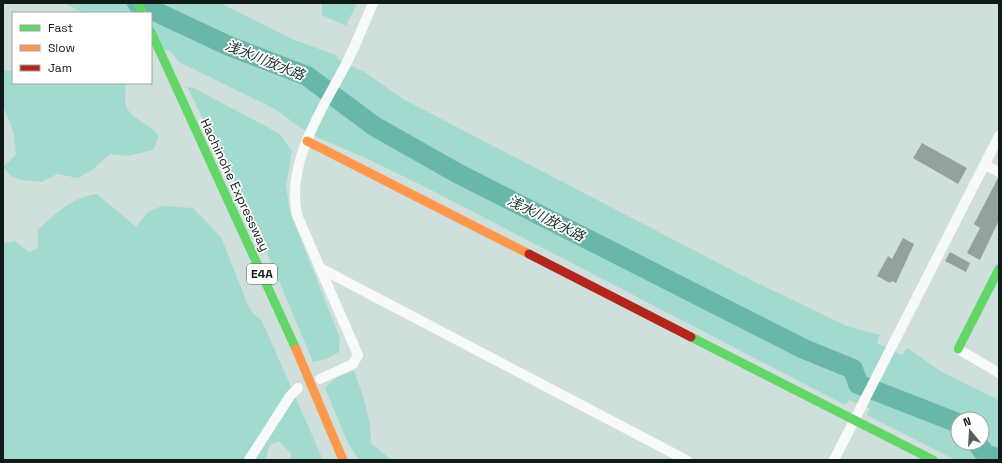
<svg xmlns="http://www.w3.org/2000/svg" width="1002" height="463" viewBox="0 0 1002 463" font-family="'Space Grotesk','Noto Sans JP',sans-serif">
  <rect width="100%" height="100%" fill="#cfe0dc"/>
  <g fill="#a2dad0" fill-rule="evenodd">
    <path d="M63 3H220L292 39 336 55 339 60 366 73 403 99 753 281 847 326 880 335 877 343 902 355 907 348 942 372 999 400V460H955L867 415 870 408 849 400 845 405 433 191 370 160 321 139 301 128 275 109 179 62 170 51 151 46V13H85ZM958 419H982V443H958Z"/>
    <polygon points="322,3 357,3 346,26 322,15"/>
    <path d="M3 70 13 71V83H125C127 90 124 99 126 106 131 119 151 125 159 136L153 150 128 156 110 154 92 170 78 178 57 174 41 182 21 180 11 176 3 167 16 155 14 133 3 106Z"/>
    <polygon points="187,87 194,88 280,134 292,151 286,185 290,212 340,338 339,352 326,359 313,362 250,212"/>
    <path d="M97 194 136 227 149 211 162 206 193 208 221 237 250 310 262 321 323 460H291V453L279 441 270 445 265 460H3V243L15 241 29 252 38 248V230C56 213 72 197 97 194Z"/>
    <path d="M354 371C363 395 371 417 371 443L391 460H359L348 443 325 388 337 377Z"/>
  </g>
  <g fill="none" stroke-linecap="round" stroke-linejoin="round">
    <g stroke="#69b6aa" stroke-width="20">
      <polyline points="137,3 229,46 307,76 374,126 457,173 804,349 853,369 858,384 958,423"/>
      <polyline points="977,443 985,454 999,459"/>
    </g>
  </g>
  <g fill="#94a19e">
    <polygon points="922,143 967,168 958,184 913,158"/>
    <polygon points="998,178 999,220 980,260 967,253 980,228 974,224"/>
    <polygon points="903,238 914,244 896,283 892,281 890,283 877,276 888,256 892,259"/>
    <polygon points="950,252 970,263 966,272 945,261"/>
  </g>
  <g fill="none" stroke-linecap="round" stroke-linejoin="round">
    <g stroke="#f8fafa" stroke-width="10">
      <polyline points="985,165 999,172"/>
      <polyline points="320,268 686,460"/>
      <polyline points="958,349 999,373"/>
      <path d="M320 379 353 364 358 355 297 215C286 161 322 110 346 64 356 44 364 24 373 3"/>
      <polyline points="249,460 290,396 298,388"/>
      <polyline points="834,460 999,136"/>
    </g>
    <g stroke="#63d668" stroke-width="9">
      <polyline points="138,3 143,13"/>
      <polyline points="151,32 296,349"/>
      <polyline points="691,337 933,460"/>
      <polyline points="958,349 999,269"/>
    </g>
    <g stroke="#ff974d" stroke-width="9">
      <polyline points="307,141 529,254"/>
      <polyline points="296,349 343,460"/>
    </g>
    <polyline stroke="#b3261e" stroke-width="9" points="529,254 691,337"/>
  </g>
  <g text-anchor="middle" dominant-baseline="central" stroke-width="3.5" stroke-linejoin="round" paint-order="stroke">
    <rect fill="#fff" stroke="#585f5d" stroke-width="1" x="247" y="264" width="30" height="20" rx="3"/>
    <g font-size="12" font-weight="bold" fill="#101a18">
      <text x="262" y="274">E4A</text>
    </g>
    <g font-size="13" fill="#101a18" stroke="#fff">
      <text transform="translate(235 185) rotate(65)">Hachinohe Expressway</text>
    </g>
    <g font-size="14" font-style="italic" fill="#1a312d" stroke="#fff">
      <text transform="translate(265 60) rotate(22)">浅水川放水路</text>
      <text transform="translate(546 218) rotate(27)">浅水川放水路</text>
    </g>
  </g>
  <rect width="1002" height="463" fill="none" stroke="#101a18" stroke-width="8"/>
  <rect x="12" y="12" width="140" height="72" fill="#ffffff" stroke="#9fa3a3"/>
  <rect x="20" y="25" width="20" height="6" fill="#63d668" stroke="#9fa3a3"/>
  <text x="48" y="32" font-size="12" fill="#101a18">Fast</text>
  <rect x="20" y="45" width="20" height="6" fill="#ff974d" stroke="#9fa3a3"/>
  <text x="48" y="52" font-size="12" fill="#101a18">Slow</text>
  <rect x="20" y="65" width="20" height="6" fill="#b3261e" stroke="#9fa3a3"/>
  <text x="48" y="72" font-size="12" fill="#101a18">Jam</text>
  <g transform="translate(970 431) rotate(342)"><circle r="19" fill="#ffffff" stroke="#9fa3a3"/>
  <path d="M0-3L7 15L0 10L-7 15Z" fill="#535f5d"/>
  <text y="-6" font-size="11" font-weight="bold" text-anchor="middle" fill="#101a18">N</text>
  </g>
</svg>
